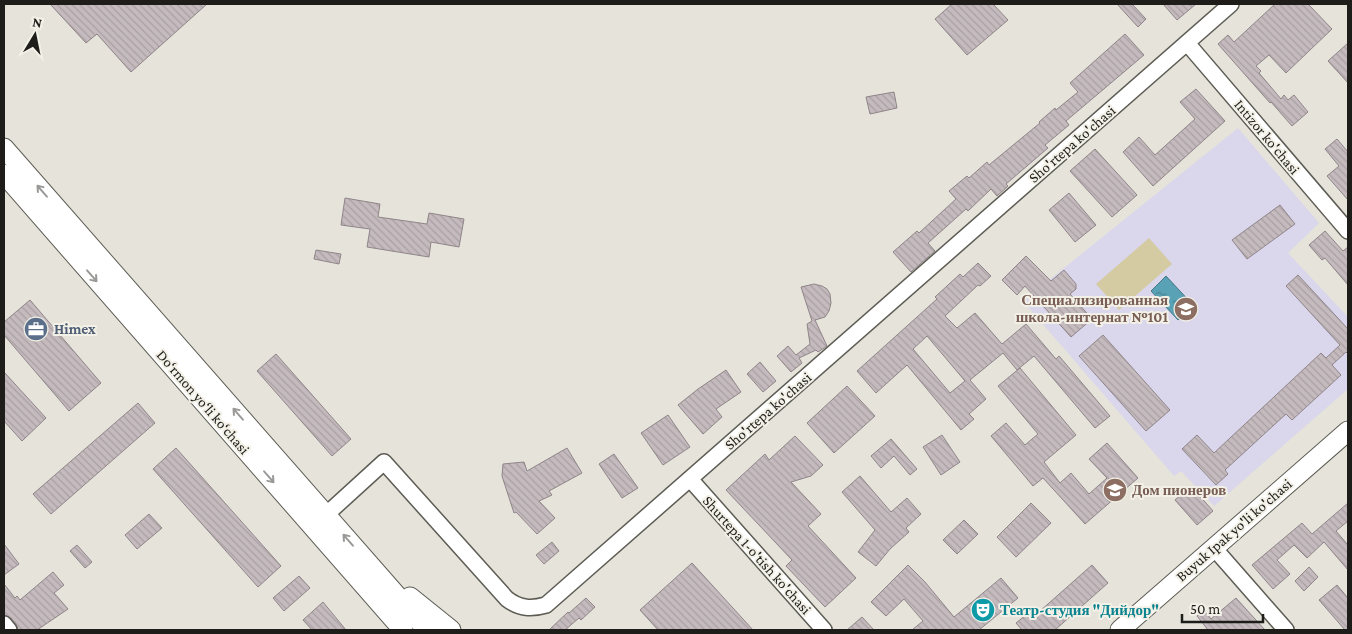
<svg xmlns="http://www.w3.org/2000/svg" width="1352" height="634" viewBox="0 0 1352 634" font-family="'Crimson Pro',serif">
  <defs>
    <pattern id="water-ripples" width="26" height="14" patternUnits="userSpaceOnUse" patternTransform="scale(1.25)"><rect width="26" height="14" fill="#59a1b4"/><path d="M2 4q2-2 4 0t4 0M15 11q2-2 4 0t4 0" fill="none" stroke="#498392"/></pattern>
    <pattern id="building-back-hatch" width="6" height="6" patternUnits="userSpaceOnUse" patternTransform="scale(1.25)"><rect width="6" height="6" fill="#c5bbbf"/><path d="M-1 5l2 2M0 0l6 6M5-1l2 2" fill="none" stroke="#a9a0a4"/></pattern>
  </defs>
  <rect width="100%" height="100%" fill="#e5e3da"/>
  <polygon fill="#dad6ec" points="1238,128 1319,223 1288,253 1348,317 1348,389 1214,506 1181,471 1174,476 1023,301"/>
  <polygon fill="#d5cba3" points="1149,238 1172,264 1119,310 1096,284"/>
  <polygon fill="url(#water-ripples)" stroke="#477986" points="1166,276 1194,306 1178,320 1151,291"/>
  <g fill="url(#building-back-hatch)" stroke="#8f8589" fill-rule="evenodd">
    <polygon points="50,4 207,4 131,72 97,34 86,43"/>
    <polygon points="952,4 993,4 1008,20 967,55 935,19"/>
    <polygon points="1117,4 1132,4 1146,19 1138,27"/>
    <polygon points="1163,4 1196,4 1177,20"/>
    <polygon points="1275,4 1308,4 1332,29 1286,73 1269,55 1256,66 1261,71 1259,73 1281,99 1284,95 1288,100 1294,95 1308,112 1292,126 1271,102 1270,103 1218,44 1228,35 1234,42"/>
    <polygon points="1125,34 1144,55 1066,121 1069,125 1045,145 1048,148 1006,184 1008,186 997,196 991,189 968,211 966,209 928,243 935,251 911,272 893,252 917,231 919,233 956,199 949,191 967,176 969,178 987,162 989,165 1040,123 1039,122 1055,108 1056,110 1078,92 1070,83"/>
    <polygon points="1348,43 1348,83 1328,61"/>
    <polygon points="1196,89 1225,121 1153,186 1123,152 1139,137 1155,155 1195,119 1180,102"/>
    <polygon points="894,92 897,108 870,114 866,97"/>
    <polygon points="1337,139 1348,152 1348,200 1327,176 1339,166 1325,149"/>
    <polygon points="1095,149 1137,195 1112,217 1070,171"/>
    <polygon points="1069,193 1096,225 1075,242 1049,210"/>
    <polygon points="345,198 380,204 378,217 427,224 429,213 464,219 459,247 431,242 429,257 367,247 370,229 341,225"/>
    <polygon points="1280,205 1295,224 1247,259 1232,240"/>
    <polygon points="1325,231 1343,251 1348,247 1348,285 1325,258 1322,260 1309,245"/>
    <polygon points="316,250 341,254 339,264 314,259"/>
    <polygon points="1026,256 1051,281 1064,270 1076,284 1076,289 1070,294 1092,319 1071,337 1025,286 1017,295 1002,280"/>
    <path d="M978 263 991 276 980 286 978 285 945 316 957 328 975 313 1002 344 1026 324 1056 359 1059 356 1110 416 1095 428 1034 356 1017 370 1003 353 970 380 986 399 969 414 974 419 961 430 907 365 876 393 857 371 937 299 935 297 960 274 963 277ZM927 336 965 381 950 393 913 349Z"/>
    <polygon points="1298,275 1348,329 1348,354 1346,352 1332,365 1341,375 1292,420 1286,414 1225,470 1228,474 1216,485 1182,449 1197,435 1214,453 1321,353 1326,358 1340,345 1286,286"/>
    <polygon points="814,284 822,286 827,289 830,294 831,303 829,311 825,317 815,320 827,346 818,352 816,350 799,358 802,363 791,372 777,356 788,346 796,355 810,344 807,324 812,321 801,287"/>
    <polygon points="30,300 101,383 69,411 4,335 4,322"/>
    <polygon points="1103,335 1170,410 1146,431 1079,356"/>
    <polygon points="276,354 351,439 332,456 257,371"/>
    <polygon points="760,362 776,381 763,392 747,374"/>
    <polygon points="1020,368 1076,435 1044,462 1060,483 1071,473 1089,494 1107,478 1089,459 1107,443 1138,478 1085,524 1043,478 1033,486 991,436 1006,423 1025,445 1038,434 998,386"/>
    <polygon points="726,370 741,392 716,409 722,417 703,434 678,405 698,389"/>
    <polygon points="4,372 46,418 22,441 4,421"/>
    <polygon points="847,386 875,416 834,453 807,423"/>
    <polygon points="138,403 155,423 51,514 33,494"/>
    <polygon points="668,415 690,447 663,465 641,433"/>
    <polygon points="942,435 960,462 941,475 923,447"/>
    <polygon points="795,436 823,465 811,476 791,482 821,514 808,526 856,578 825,607 786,566 792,560 726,490 765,454 769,460"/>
    <polygon points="891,439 917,469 910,475 894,456 881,468 871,456"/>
    <polygon points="176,448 281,566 258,587 153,469"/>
    <polygon points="567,448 582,473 549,491 552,495 539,501 555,518 537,534 516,512 514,513 502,476 503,464 524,462 527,471"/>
    <polygon points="614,454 638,488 622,498 599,464"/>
    <polygon points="860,476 891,512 907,498 921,514 906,528 909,532 890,549 876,566 858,552 875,530 842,492"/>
    <polygon points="1191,486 1213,511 1197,525 1175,500"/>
    <polygon points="1031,503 1051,523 1016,557 997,537"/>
    <polygon points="1348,503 1348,521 1336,531 1348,545 1348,570 1324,542 1307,558 1294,545 1277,560 1290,574 1273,589 1252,565 1302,523 1312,534"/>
    <polygon points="149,514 162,528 137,549 125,535"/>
    <polygon points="964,520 978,534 957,554 943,540"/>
    <polygon points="552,542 559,551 544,564 536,555"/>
    <polygon points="4,544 19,564 4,575"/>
    <polygon points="77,545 92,562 85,568 70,551"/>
    <polygon points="692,563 753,630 658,630 640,610"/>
    <polygon points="908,565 925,582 954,617 1001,578 1018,598 979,630 912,630 923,621 904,599 886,616 871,602"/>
    <polygon points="1092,565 1108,583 1055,630 1022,630 1016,623 1036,607 1040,611"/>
    <polygon points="1309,567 1318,577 1304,591 1295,581"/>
    <polygon points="53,572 64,585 54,593 68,609 37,630 18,630 16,624 11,618 4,615 4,584 15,598 17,596 20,600"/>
    <polygon points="299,576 310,588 284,611 273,598"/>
    <polygon points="1337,585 1348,598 1348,630 1345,630 1319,600"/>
    <polygon points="586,598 595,607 581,620 579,618 565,630 549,630 568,612 569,613"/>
    <polygon points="1236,598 1265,630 1208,630 1197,616 1204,610 1211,619"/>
    <polygon points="323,602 346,630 312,630 303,620"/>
    <polygon points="862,617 874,630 847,630"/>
  </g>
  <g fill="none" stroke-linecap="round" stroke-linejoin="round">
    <g stroke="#5d5c54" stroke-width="18">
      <g id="minor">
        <polyline points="1187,43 1348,231"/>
        <polyline points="690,479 824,630"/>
        <path d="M317 523 384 462 507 599C520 609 532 609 546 605L1231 4"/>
        <polyline points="1214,548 1286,630"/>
        <polyline points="4,624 9,630"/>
      </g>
    </g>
    <g stroke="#5d5c54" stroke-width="21">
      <g id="major">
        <polyline points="4,148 427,630"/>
        <polyline points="4,174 403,630"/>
        <polyline points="410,597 451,630"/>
        <polyline points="1120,630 1348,431"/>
      </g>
    </g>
    <use href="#minor" stroke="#fff" stroke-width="15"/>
    <use href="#major" stroke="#fff" stroke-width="19"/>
  </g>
  <defs><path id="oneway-shaft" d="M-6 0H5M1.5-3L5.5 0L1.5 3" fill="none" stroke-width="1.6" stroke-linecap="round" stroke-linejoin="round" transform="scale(1.25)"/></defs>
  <g stroke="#9a9998">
    <use href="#oneway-shaft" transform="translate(42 191) rotate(-131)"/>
    <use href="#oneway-shaft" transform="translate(92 276) rotate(49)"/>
    <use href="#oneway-shaft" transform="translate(238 414) rotate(-131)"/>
    <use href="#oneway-shaft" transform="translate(269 477) rotate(49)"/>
    <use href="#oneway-shaft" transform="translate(348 540) rotate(-131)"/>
  </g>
  <defs>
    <g id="school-disc" transform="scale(1.25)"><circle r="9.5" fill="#8d6e63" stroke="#f3f1e7"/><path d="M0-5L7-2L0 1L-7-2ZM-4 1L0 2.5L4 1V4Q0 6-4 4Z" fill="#fff"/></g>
    <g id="office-disc" transform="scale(1.25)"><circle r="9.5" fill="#5c6f8a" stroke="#f3f1e7"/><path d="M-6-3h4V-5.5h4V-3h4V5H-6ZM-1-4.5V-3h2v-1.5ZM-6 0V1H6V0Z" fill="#fff"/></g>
    <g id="theatre-disc" transform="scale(1.25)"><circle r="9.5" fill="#0f9aa8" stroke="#f3f1e7"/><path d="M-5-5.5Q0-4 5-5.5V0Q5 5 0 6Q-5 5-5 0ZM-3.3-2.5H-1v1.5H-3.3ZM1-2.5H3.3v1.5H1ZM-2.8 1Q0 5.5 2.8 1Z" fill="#fff"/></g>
  </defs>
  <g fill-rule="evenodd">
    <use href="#school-disc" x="1186" y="309"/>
    <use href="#office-disc" x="36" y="329"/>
    <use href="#school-disc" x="1115" y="490"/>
    <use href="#theatre-disc" x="983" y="610"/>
  </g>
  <g text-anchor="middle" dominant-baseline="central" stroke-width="4" stroke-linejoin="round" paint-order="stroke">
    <g font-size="15" fill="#1e1d1a" stroke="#f3f1e7">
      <text transform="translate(1267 137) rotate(50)">Intizor ko'chasi</text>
      <text transform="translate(1072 144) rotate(-41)">Sho'rtepa ko'chasi</text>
      <text transform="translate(203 402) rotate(49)">Do‘rmon yo‘li ko‘chasi</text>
      <text transform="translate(768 411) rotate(-41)">Sho'rtepa ko'chasi</text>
      <text transform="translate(1234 530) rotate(-41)">Buyuk Ipak yo'li ko'chasi</text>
      <text transform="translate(757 555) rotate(48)">Shurtepa 1-o'tish ko'chasi</text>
    </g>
    <g font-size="15" font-weight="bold" fill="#785e54" stroke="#f3f1e7" text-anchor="end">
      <text x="1168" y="300">Специализированная<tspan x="1168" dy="17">школа-интернат №101</tspan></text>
      <text x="1132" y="490" text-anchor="start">Дом пионеров</text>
    </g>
    <g font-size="15" font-weight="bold" fill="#4e5e75" stroke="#f3f1e7" text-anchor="start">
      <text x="54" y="329">Himex</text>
    </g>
    <g font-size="15" font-weight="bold" fill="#0d838f" stroke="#f3f1e7" text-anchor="start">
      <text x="1000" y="610">Театр-студия "Дийдор"</text>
    </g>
  </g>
  <rect width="1352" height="634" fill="none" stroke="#1e1d1a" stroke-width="10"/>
  <g transform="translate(35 35) rotate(10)" stroke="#f3f1e7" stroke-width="4" paint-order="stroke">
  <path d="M0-4L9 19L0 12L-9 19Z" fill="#1e1d1a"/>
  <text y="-8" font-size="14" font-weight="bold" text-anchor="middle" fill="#1e1d1a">N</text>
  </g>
  <path d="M1182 614v8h81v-8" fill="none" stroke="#1e1d1a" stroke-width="2.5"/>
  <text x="1190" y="614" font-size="15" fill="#1e1d1a" stroke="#f3f1e7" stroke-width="4" paint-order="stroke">50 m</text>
</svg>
